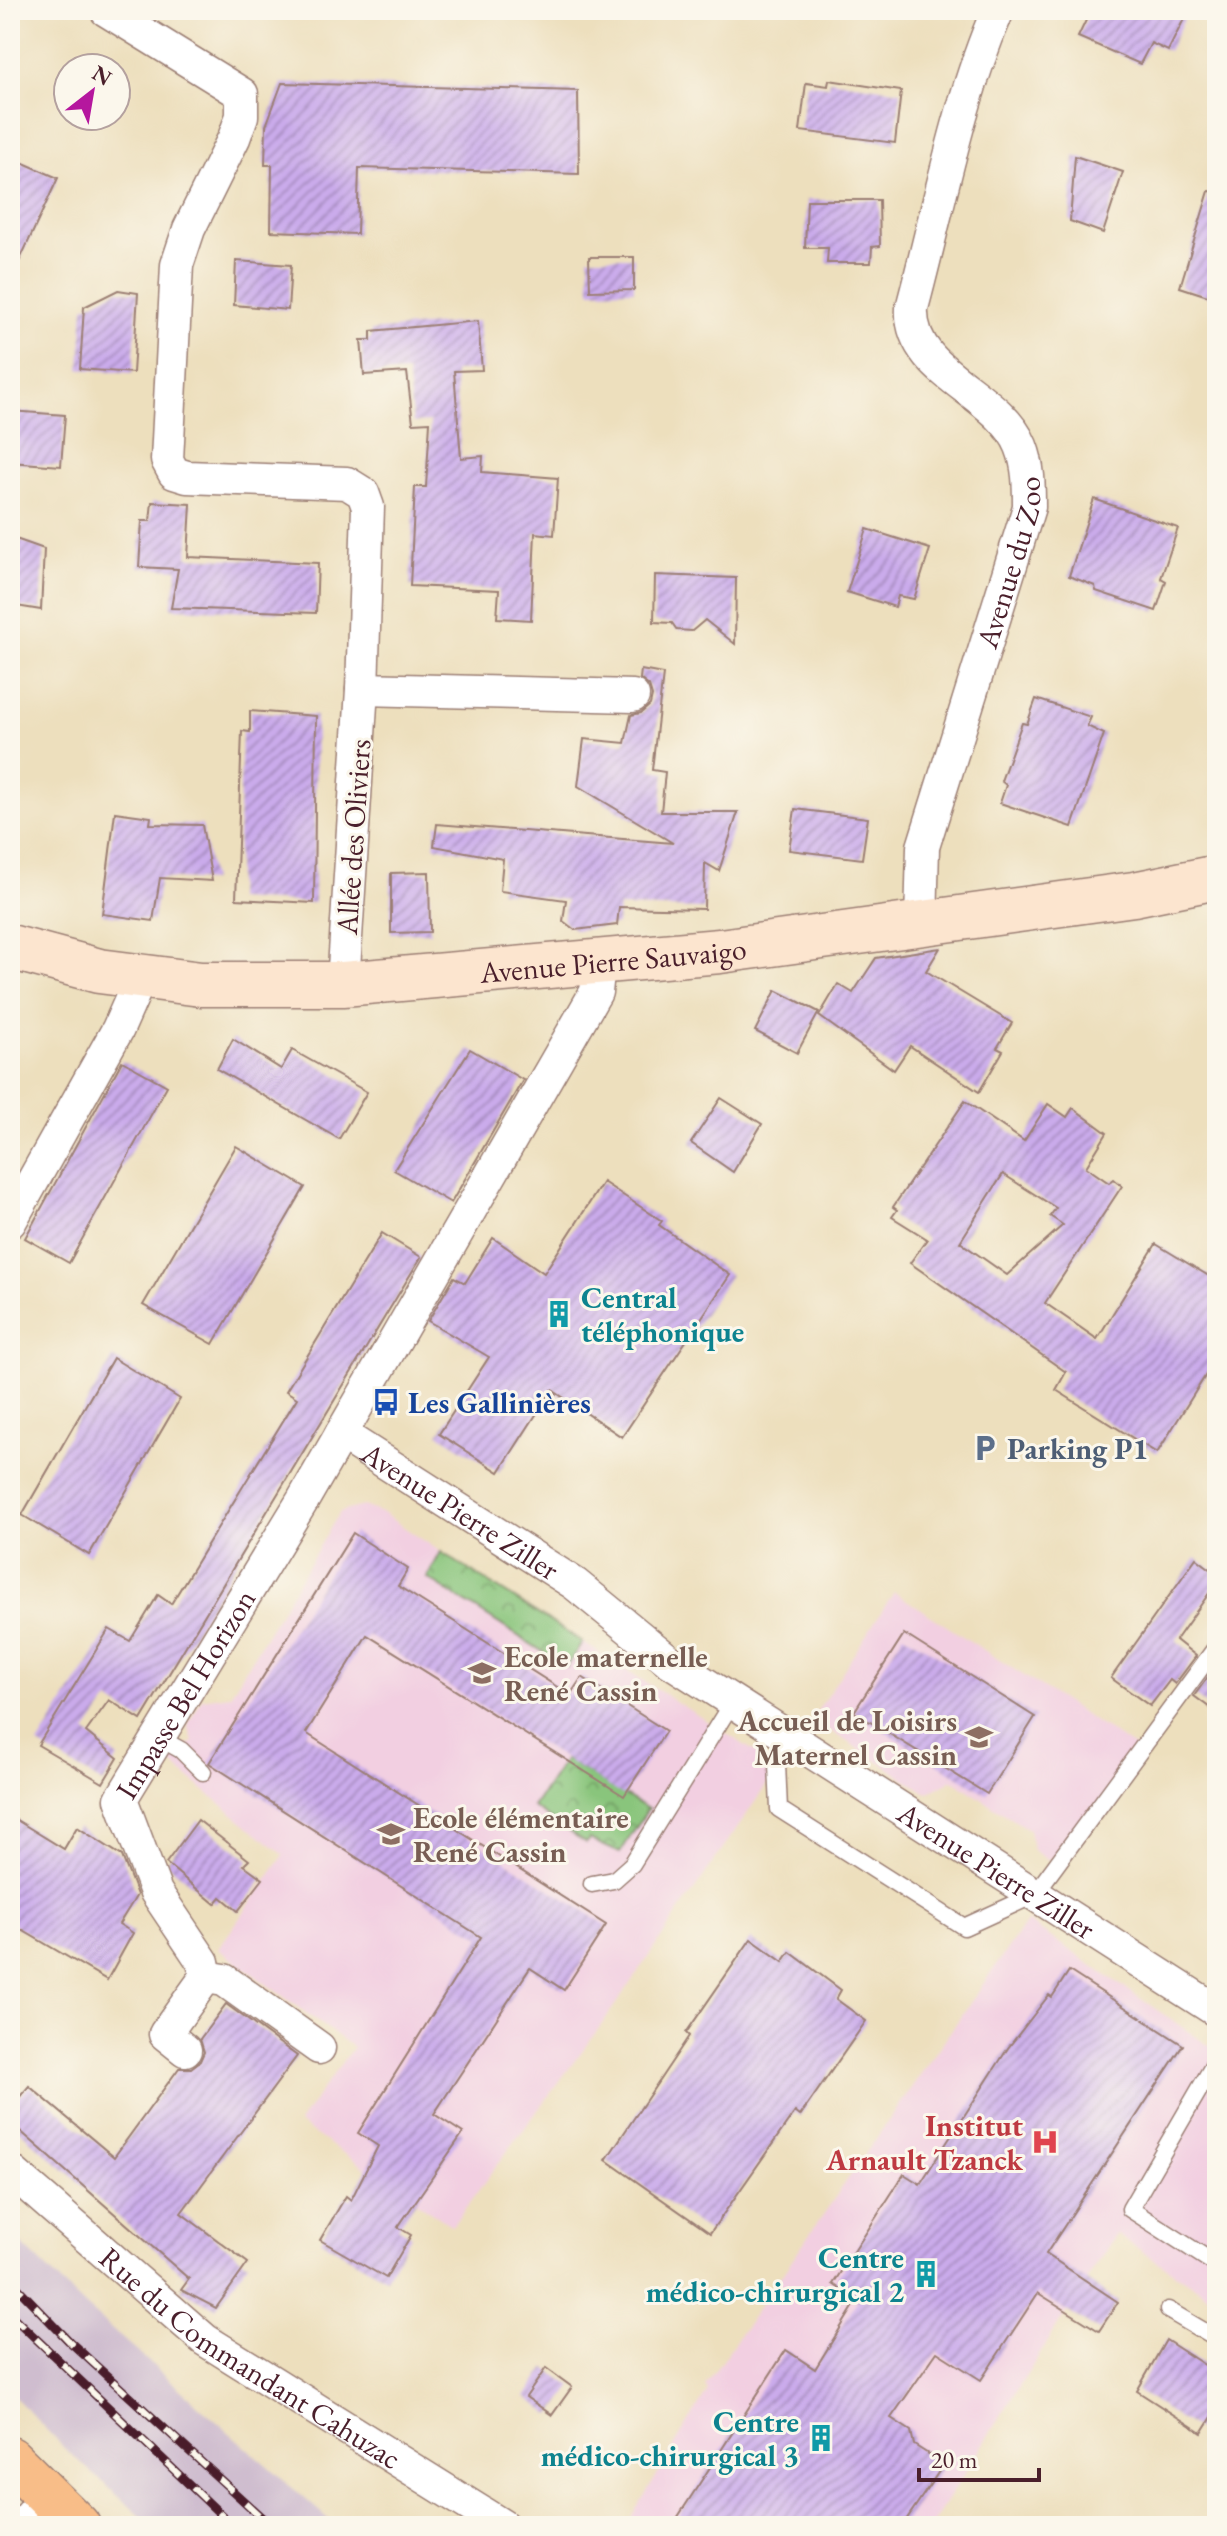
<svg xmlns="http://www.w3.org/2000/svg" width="1227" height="2536" viewBox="0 0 1227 2536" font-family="'EB Garamond',serif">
  <defs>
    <pattern id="park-crowns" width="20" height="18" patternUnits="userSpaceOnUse" patternTransform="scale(2)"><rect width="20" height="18" fill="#89c57b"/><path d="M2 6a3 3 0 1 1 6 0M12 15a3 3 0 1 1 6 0" fill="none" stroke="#729f65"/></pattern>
    <pattern id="building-hatch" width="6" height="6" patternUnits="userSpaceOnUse" patternTransform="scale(2)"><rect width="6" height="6" fill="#caabeb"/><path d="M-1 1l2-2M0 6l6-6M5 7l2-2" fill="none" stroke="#a68bbf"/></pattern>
  </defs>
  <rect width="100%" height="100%" fill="#fbf7ec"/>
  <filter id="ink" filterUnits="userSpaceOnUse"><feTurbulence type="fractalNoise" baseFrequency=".0125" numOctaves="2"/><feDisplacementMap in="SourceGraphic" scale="16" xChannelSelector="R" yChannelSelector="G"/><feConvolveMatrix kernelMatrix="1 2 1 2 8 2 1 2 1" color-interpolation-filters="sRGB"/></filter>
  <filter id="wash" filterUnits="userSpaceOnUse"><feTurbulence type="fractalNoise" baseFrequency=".006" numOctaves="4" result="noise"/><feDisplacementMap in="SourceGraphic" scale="32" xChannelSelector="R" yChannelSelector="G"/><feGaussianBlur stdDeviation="1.8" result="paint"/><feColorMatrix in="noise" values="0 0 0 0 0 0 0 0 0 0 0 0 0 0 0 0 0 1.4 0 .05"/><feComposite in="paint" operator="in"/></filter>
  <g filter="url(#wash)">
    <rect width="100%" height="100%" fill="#eddfbd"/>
    <g fill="#f2cfe1">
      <polygon points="363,1506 384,1514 441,1552 427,1578 567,1667 582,1642 779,1767 602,2024 452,2226 298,2123 353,2047 218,1949 284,1855 167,1760 193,1742 188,1724 202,1699 230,1695 340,1512"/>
      <polygon points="894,1592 1145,1754 1063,1852 1047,1860 1033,1850 1029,1830 953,1780 927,1793 812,1719"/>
      <polygon points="1027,1921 1217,2051 1217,2301 1116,2234 931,2526 626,2526 708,2390 705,2385"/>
    </g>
    <polygon fill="#cfbdcf" points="10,2233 85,2306 336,2526 152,2526 63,2447 10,2392"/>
    <g fill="url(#park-crowns)" stroke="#6a7253" stroke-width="2">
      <polygon points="441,1552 582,1642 567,1667 427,1578"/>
      <polygon points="565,1759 648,1809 620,1853 589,1839 586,1843 533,1807"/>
    </g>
    <g id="blocks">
      <g fill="url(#building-hatch)" fill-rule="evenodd">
        <polygon points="1079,10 1168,10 1184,19 1168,51 1151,43 1140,64 1078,37 1089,14"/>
        <polygon points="829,80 901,91 895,143 800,131 806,83 828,86"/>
        <polygon points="282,83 578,91 579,174 359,168 357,234 271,231 272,165 265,165 266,126"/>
        <polygon points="1075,156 1123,172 1103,233 1070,221"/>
        <polygon points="10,157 58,178 10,281"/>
        <polygon points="1209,191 1217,192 1217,299 1180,287"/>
        <polygon points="807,200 879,200 880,246 872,247 871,263 827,263 828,248 805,248"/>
        <polygon points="589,257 634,257 634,290 590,291"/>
        <polygon points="236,261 291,265 288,310 234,305"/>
        <polygon points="118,290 138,293 133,373 80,369 84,307"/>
        <polygon points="478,321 482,370 454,371 461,458 483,456 482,472 558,478 554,535 535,533 531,620 497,618 499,590 410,586 415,487 426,487 430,422 413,423 407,372 364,375 361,340 371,340 371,331"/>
        <polygon points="10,411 65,415 61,466 10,462"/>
        <polygon points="1094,499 1178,528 1161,578 1166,581 1156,611 1096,591 1095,586 1069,576"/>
        <polygon points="152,502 191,504 188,557 318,563 316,613 171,608 178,569 139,567 142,521 150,521"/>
        <polygon points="867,529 930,549 914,599 898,596 895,607 847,592"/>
        <polygon points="10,537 44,549 41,610 10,605"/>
        <polygon points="655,575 736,578 735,644 705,620 692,631 677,630 672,623 654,622"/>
        <polygon points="641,670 663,674 652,770 665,772 661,812 738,812 719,871 705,863 704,909 619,907 617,925 575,930 563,921 566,900 500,891 503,859 434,846 437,824 673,843 578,786 584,739 625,743 631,715 641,713 650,705 652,696 649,686 640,679"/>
        <polygon points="1036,699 1091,717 1087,726 1104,734 1072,827 1000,803 1006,785 1001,781 1022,723 1027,724"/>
        <polygon points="250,711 316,716 314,903 236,899 242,731 250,732"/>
        <polygon points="795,809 868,818 862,859 789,850"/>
        <polygon points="115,812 151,817 150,824 202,825 212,881 160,878 153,921 102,914"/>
        <polygon points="429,872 430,932 391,933 391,873"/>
        <polygon points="940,948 926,971 1012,1023 997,1048 1003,1051 979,1092 910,1046 894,1070 819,1016 838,984 853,993 876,958"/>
        <polygon points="776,990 819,1012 797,1053 755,1031"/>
        <polygon points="233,1039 281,1069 292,1050 367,1092 339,1139 217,1069"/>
        <polygon points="470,1049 523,1080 451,1203 394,1170"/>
        <polygon points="122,1061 167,1086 69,1263 25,1238"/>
        <polygon points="721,1098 762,1124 733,1172 691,1143"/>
        <path d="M965 1101 1024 1141 1048 1104 1067 1117 1073 1108 1107 1133 1086 1167 1109 1183 1114 1179 1122 1186 1045 1303 1097 1339 1156 1244 1217 1281V1357L1157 1453 1056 1390 1066 1372 910 1263 927 1239 892 1217 897 1210 893 1207ZM1003 1174 1056 1208 1050 1216 1063 1225 1007 1275 960 1242Z"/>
        <polygon points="236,1146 305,1187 213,1344 143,1305"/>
        <polygon points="603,1182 662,1221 659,1225 730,1275 622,1437 552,1390 499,1472 439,1434 489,1357 428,1321 454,1277 465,1283 493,1238 544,1273"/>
        <polygon points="382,1233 421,1257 141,1720 109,1700 86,1732 118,1758 103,1783 38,1745 109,1629 130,1641 158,1595 171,1604 297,1398 286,1391"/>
        <polygon points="113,1358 180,1399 89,1555 22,1515"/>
        <polygon points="353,1533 408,1569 398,1586 570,1695 582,1677 666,1731 624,1796 367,1635 306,1733 606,1925 564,1990 530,1968 434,2114 463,2133 398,2227 411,2235 386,2278 320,2240 346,2196 351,2200 378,2146 358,2133 481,1937 209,1763"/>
        <polygon points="1196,1558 1217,1574 1217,1582 1176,1640 1196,1656 1175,1684 1170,1680 1150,1706 1111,1678"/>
        <polygon points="904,1634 1035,1717 987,1794 854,1712"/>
        <polygon points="1213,1670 1217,1673 1217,1713 1194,1696"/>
        <polygon points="10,1816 64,1849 77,1827 122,1856 137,1895 119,1924 133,1933 107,1980 10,1923"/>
        <polygon points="198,1820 249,1860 244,1865 263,1879 238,1911 221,1897 215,1904 166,1863"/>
        <polygon points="751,1939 783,1962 790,1952 841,1990 836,1999 866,2021 800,2116 795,2112 710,2233 606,2160 689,2036 686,2033"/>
        <polygon points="1069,1971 1183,2045 1046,2254 1118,2302 1099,2331 1038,2293 981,2380 937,2352 891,2418 911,2431 914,2445 944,2464 902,2526 672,2526 786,2350 815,2369 857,2301 833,2284 904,2174 920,2184 1008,2048 1049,1995 1052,1997"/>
        <polygon points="226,2004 297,2056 181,2213 248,2263 216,2308 181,2290 189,2279 10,2122 10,2108 29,2086 114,2157 179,2068 191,2068 200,2061 204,2052 200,2039"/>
        <polygon points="1166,2340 1217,2373 1217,2409 1202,2433 1137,2391"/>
        <polygon points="546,2368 572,2387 552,2415 526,2397"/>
      </g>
    </g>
  </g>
  <g filter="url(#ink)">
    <use href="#blocks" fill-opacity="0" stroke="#9c7f74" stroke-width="2"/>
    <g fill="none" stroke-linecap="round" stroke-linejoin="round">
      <g stroke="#9c7f74" stroke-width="19">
        <g id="service">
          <polyline points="159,1738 181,1750 203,1772"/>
          <polyline points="793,1739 777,1764 779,1809 964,1927 1034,1895 1217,1646"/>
          <polyline points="592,1884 614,1880 632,1864 733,1701"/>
          <polyline points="1217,2059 1130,2209 1217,2265"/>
          <polyline points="1168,2310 1217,2339"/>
        </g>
      </g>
      <g stroke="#9c7f74" stroke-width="35">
        <g id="minor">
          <polyline points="106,10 242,94 242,116 234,138 189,229 177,265 167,460 174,473 187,477 347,483 363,493 368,507 362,689 343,984"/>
          <polyline points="362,689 633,696"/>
          <path id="s1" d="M921 923 923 847 1029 507C1029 486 1029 466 1021 446 998 391 908 373 912 308 939 208 957 104 998 10"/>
          <polyline points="10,1222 118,1029 141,977"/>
          <path id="s2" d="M341 1434 575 1584 668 1660 1217 2011"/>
          <polyline points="206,1977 224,1980 319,2048"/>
          <path id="s3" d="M185 2050 165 2034 206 1977 203 1962 156 1892 121 1799 303 1500 596 992 599 964"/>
          <path id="s4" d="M10 2170 205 2340 503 2526"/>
          <polyline points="22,2526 47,2496"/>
        </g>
      </g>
      <g stroke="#9c7f74" stroke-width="47">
        <g id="secondary">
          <path id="s5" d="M10 947 99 971 201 984H343L720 951 1134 894 1217 877"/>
        </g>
      </g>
      <g stroke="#9c7f74" stroke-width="47">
        <polyline id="primary" points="10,2459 78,2526"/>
      </g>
      <use href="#service" stroke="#fff" stroke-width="16"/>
      <use href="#minor" stroke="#fff" stroke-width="32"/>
      <use href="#secondary" stroke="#fce5cf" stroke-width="44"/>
      <use href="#primary" stroke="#f8bd88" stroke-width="44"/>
      <g stroke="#4a1f2b" stroke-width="9">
        <g id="rail">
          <polyline points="10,2280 69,2341 271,2526"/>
          <polyline points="10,2314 233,2526"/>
        </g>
      </g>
      <use href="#rail" stroke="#fbf7ec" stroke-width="6" stroke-dasharray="18" stroke-linecap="butt"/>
    </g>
  </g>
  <defs>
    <g id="building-bare" transform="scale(2.16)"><path d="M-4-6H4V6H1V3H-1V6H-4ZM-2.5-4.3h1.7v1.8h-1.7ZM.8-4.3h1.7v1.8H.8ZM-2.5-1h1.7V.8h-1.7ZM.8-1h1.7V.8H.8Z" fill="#0f9aa8" stroke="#fbf7ec" stroke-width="2.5" paint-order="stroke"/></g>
    <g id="bus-bare" transform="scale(2.16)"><path d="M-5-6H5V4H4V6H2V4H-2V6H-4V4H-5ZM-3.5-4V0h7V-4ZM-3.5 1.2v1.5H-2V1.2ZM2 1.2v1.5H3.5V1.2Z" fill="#1a4fb4" stroke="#fbf7ec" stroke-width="2.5" paint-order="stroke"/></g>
    <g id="parking-bare" transform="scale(2.16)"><path d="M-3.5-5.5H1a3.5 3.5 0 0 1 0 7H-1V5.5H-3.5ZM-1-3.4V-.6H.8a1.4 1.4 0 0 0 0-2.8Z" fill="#5c6f8a" stroke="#fbf7ec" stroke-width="2.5" paint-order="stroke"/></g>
    <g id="school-bare" transform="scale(2.16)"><path d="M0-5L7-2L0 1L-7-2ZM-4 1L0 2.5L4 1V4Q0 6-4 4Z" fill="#8d6e63" stroke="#fbf7ec" stroke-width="2.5" paint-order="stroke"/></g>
    <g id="hospital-bare" transform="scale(2.16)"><path d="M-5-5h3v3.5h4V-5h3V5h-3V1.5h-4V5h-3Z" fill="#e0444e" stroke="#fbf7ec" stroke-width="2.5" paint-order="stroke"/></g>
  </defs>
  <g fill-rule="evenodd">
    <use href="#building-bare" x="559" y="1314"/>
    <use href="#bus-bare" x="386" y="1402"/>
    <use href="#parking-bare" x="985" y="1448"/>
    <use href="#school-bare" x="482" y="1673"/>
    <use href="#school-bare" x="979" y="1737"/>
    <use href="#school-bare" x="391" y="1834"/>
    <use href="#hospital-bare" x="1045" y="2142"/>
    <use href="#building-bare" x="926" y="2274"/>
    <use href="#building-bare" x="821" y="2438"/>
  </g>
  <g text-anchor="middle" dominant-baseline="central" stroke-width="6" stroke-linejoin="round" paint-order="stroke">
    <g font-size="30" fill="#4a1f2b" stroke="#fbf7ec">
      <text stroke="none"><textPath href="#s1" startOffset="374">Avenue du Zoo</textPath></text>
      <text transform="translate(353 837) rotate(-86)">Allée des Oliviers</text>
      <text stroke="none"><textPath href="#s5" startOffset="608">Avenue Pierre Sauvaigo</textPath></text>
      <text stroke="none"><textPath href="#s2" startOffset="142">Avenue Pierre Ziller</textPath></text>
      <text stroke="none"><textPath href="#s3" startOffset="418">Impasse Bel Horizon</textPath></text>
      <text stroke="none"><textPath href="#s2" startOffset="788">Avenue Pierre Ziller</textPath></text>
      <text stroke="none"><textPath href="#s4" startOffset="306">Rue du Commandant Cahuzac</textPath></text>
    </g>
    <g font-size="30" font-weight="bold" fill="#0d838f" stroke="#fbf7ec" text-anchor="end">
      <text x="581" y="1297" text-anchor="start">Central<tspan x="581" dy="34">téléphonique</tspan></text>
      <text x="904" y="2257">Centre<tspan x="904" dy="34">médico-chirurgical 2</tspan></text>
      <text x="799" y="2421">Centre<tspan x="799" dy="34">médico-chirurgical 3</tspan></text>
    </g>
    <g font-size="30" font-weight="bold" fill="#164399" stroke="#fbf7ec" text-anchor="start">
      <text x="408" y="1402">Les Gallinières</text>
    </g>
    <g font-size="30" font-weight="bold" fill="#4e5e75" stroke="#fbf7ec" text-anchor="start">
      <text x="1007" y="1448">Parking P1</text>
    </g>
    <g font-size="30" font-weight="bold" fill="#785e54" stroke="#fbf7ec" text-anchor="start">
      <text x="504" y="1656">Ecole maternelle<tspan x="504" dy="34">René Cassin</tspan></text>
      <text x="957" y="1720" text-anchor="end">Accueil de Loisirs<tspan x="957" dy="34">Maternel Cassin</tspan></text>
      <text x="413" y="1817">Ecole élémentaire<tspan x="413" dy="34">René Cassin</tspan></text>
    </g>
    <g font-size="30" font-weight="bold" fill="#be3a42" stroke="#fbf7ec" text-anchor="end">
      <text x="1023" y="2125">Institut<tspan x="1023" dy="34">Arnault Tzanck</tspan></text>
    </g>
  </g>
  <rect width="1227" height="2536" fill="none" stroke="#fbf7ec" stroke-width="40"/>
  <g transform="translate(92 92) rotate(31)"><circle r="38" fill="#fbf7ec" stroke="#b4a19f" stroke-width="2"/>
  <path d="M0-6L14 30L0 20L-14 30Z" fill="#b5179e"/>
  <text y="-12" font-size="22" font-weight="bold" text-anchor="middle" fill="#4a1f2b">N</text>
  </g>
  <path d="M919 2468v12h120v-12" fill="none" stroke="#4a1f2b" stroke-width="4"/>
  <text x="931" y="2468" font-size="24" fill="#4a1f2b" stroke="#fbf7ec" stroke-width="6" paint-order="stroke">20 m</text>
</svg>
